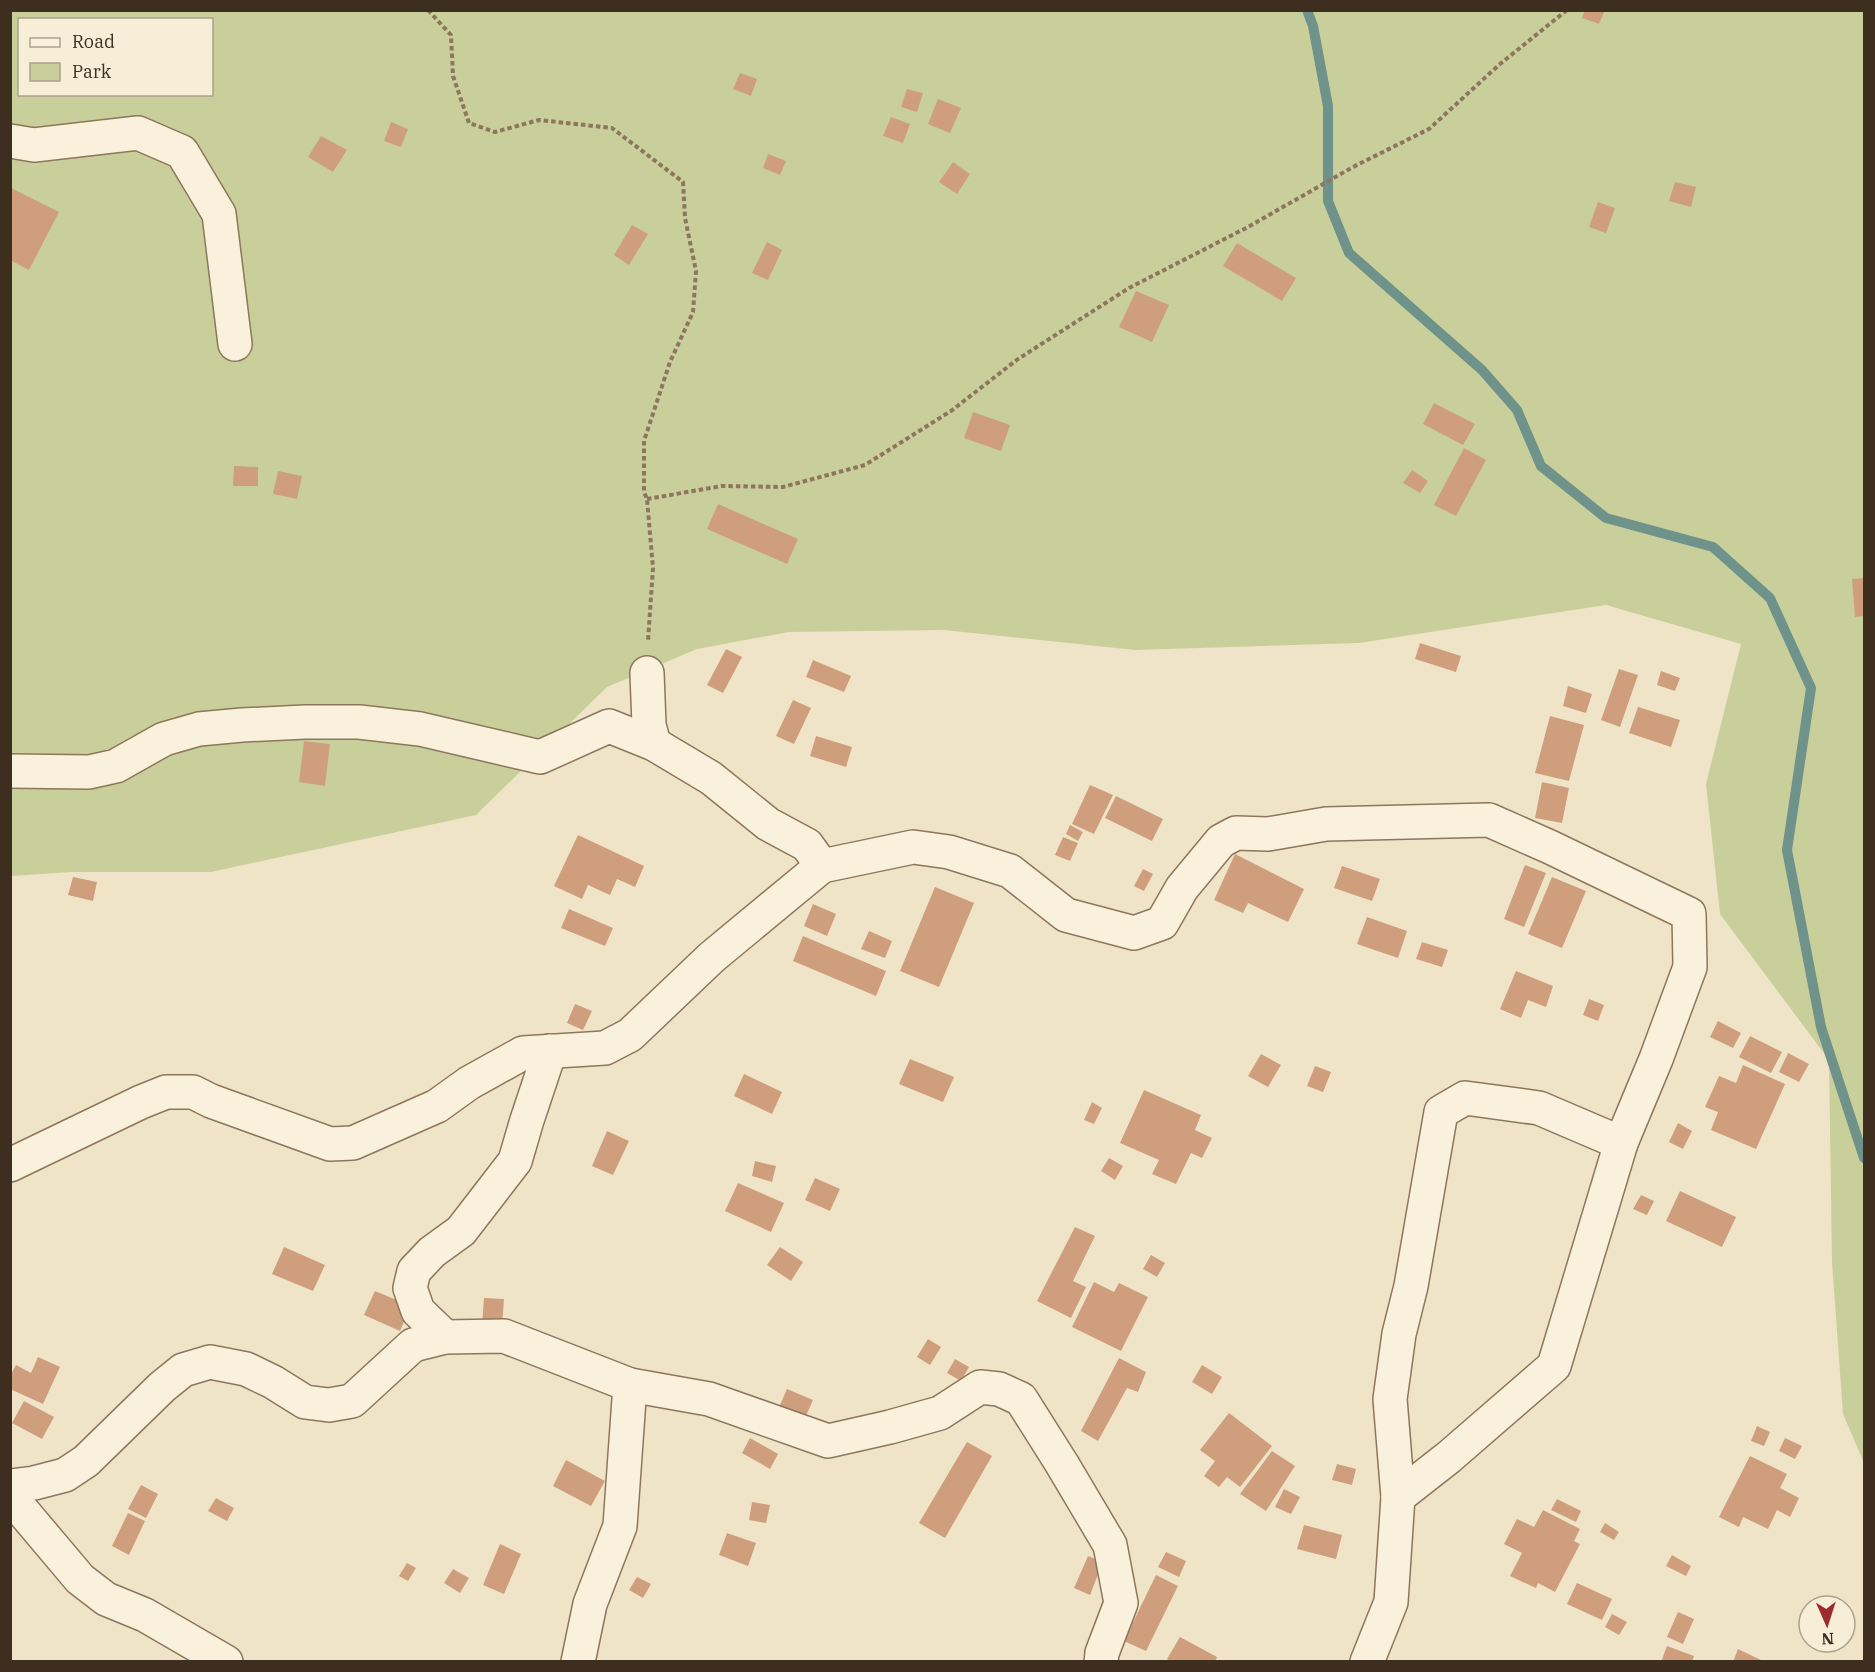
<svg xmlns="http://www.w3.org/2000/svg" width="1875" height="1672" viewBox="0 0 1875 1672" font-family="'IBM Plex Serif',serif">
  <rect width="100%" height="100%" fill="#f0e4c8"/>
  <path fill="#c9cf9b" fill-rule="evenodd" d="M11 11H1864V1463L1843 1414 1832 1262 1829 1060 1720 914 1706 784 1741 644 1606 605 1359 643 1135 650 944 630 789 632 697 649 607 687 476 815 211 872H72L11 876ZM20 20H212V94H20Z"/>
  <g fill="none" stroke-linecap="round" stroke-linejoin="round">
    <polyline stroke="#6f938a" stroke-width="10" points="1307,10 1313,26 1328,106 1328,201 1349,253 1482,370 1517,410 1541,466 1606,518 1713,547 1770,598 1811,688 1787,850 1821,1027 1864,1158"/>
  </g>
  <g fill="#cf9f7d">
    <polygon points="1585,10 1605,10 1599,24 1582,18"/>
    <polygon points="740,73 757,79 751,96 733,89"/>
    <polygon points="907,89 923,93 917,112 901,107"/>
    <polygon points="938,99 961,108 950,133 928,124"/>
    <polygon points="891,117 910,124 903,143 883,136"/>
    <polygon points="391,122 408,129 401,147 384,141"/>
    <polygon points="321,136 347,150 333,172 308,157"/>
    <polygon points="768,154 786,161 780,175 763,168"/>
    <polygon points="953,162 970,174 957,194 939,182"/>
    <polygon points="1675,182 1696,187 1691,207 1669,201"/>
    <polygon points="11,188 59,212 29,270 10,260"/>
    <polygon points="1598,202 1615,208 1606,233 1589,227"/>
    <polygon points="632,225 648,234 629,265 614,255"/>
    <polygon points="767,242 782,250 768,280 752,273"/>
    <polygon points="1237,243 1296,278 1282,301 1223,266"/>
    <polygon points="1136,291 1169,305 1152,342 1119,327"/>
    <polygon points="1434,403 1475,424 1463,445 1423,424"/>
    <polygon points="973,412 1010,425 1001,451 964,438"/>
    <polygon points="1464,448 1486,460 1456,516 1434,505"/>
    <polygon points="234,466 258,467 258,486 233,486"/>
    <polygon points="1412,470 1428,481 1420,493 1403,483"/>
    <polygon points="278,471 302,476 297,499 273,494"/>
    <polygon points="718,504 798,539 787,564 707,529"/>
    <polygon points="1864,578 1864,616 1855,617 1852,579"/>
    <polygon points="1420,643 1461,656 1456,672 1415,659"/>
    <polygon points="726,649 742,657 723,693 707,685"/>
    <polygon points="813,660 851,676 844,692 806,677"/>
    <polygon points="1619,669 1638,675 1620,727 1601,720"/>
    <polygon points="1661,671 1680,678 1675,691 1657,685"/>
    <polygon points="1568,686 1592,694 1586,713 1563,706"/>
    <polygon points="793,700 811,708 794,744 776,736"/>
    <polygon points="1638,707 1680,720 1671,747 1629,733"/>
    <polygon points="1550,716 1584,725 1569,781 1535,773"/>
    <polygon points="816,736 852,747 846,767 810,756"/>
    <polygon points="304,741 330,744 325,786 299,782"/>
    <polygon points="1542,782 1569,788 1562,823 1535,818"/>
    <polygon points="1090,785 1113,795 1094,834 1072,824"/>
    <polygon points="1116,796 1163,819 1152,841 1105,818"/>
    <polygon points="1070,825 1083,832 1078,841 1066,834"/>
    <polygon points="578,835 644,866 635,887 617,879 610,895 588,885 582,899 554,886"/>
    <polygon points="1063,837 1078,843 1070,861 1055,855"/>
    <polygon points="1235,854 1304,889 1288,922 1248,903 1243,913 1214,900"/>
    <polygon points="1525,865 1546,873 1524,927 1504,919"/>
    <polygon points="1342,866 1380,879 1372,901 1334,888"/>
    <polygon points="1143,869 1153,874 1144,891 1134,886"/>
    <polygon points="73,877 97,882 93,901 68,895"/>
    <polygon points="1552,877 1586,891 1562,948 1528,934"/>
    <polygon points="935,887 974,903 939,987 900,971"/>
    <polygon points="813,904 836,914 827,936 804,926"/>
    <polygon points="569,909 613,928 605,946 561,928"/>
    <polygon points="1367,917 1407,931 1398,958 1357,944"/>
    <polygon points="869,931 892,941 885,958 861,949"/>
    <polygon points="803,936 886,971 876,996 793,961"/>
    <polygon points="1422,942 1448,950 1442,967 1416,959"/>
    <polygon points="1516,971 1553,986 1546,1007 1528,1000 1521,1018 1500,1009"/>
    <polygon points="1589,999 1604,1005 1598,1021 1583,1015"/>
    <polygon points="575,1004 592,1011 583,1030 567,1023"/>
    <polygon points="1718,1021 1741,1033 1733,1048 1710,1037"/>
    <polygon points="1750,1036 1782,1052 1771,1073 1739,1057"/>
    <polygon points="1788,1053 1809,1064 1799,1082 1779,1072"/>
    <polygon points="1261,1054 1281,1065 1268,1087 1248,1076"/>
    <polygon points="910,1059 954,1077 943,1102 899,1084"/>
    <polygon points="1743,1065 1785,1084 1756,1149 1711,1130 1718,1112 1705,1107 1719,1076 1736,1083"/>
    <polygon points="1315,1066 1331,1072 1323,1092 1307,1086"/>
    <polygon points="744,1074 782,1092 772,1114 734,1096"/>
    <polygon points="1144,1090 1201,1115 1195,1130 1212,1138 1202,1158 1191,1153 1176,1184 1152,1174 1159,1160 1120,1143"/>
    <polygon points="1092,1102 1102,1108 1094,1124 1084,1120"/>
    <polygon points="1678,1123 1692,1131 1683,1149 1669,1142"/>
    <polygon points="607,1131 629,1141 613,1175 592,1166"/>
    <polygon points="1109,1158 1123,1166 1115,1180 1101,1171"/>
    <polygon points="755,1161 776,1166 772,1182 752,1176"/>
    <polygon points="815,1178 840,1189 830,1211 805,1200"/>
    <polygon points="738,1183 784,1203 771,1232 725,1211"/>
    <polygon points="1680,1191 1736,1217 1722,1247 1666,1221"/>
    <polygon points="1641,1195 1654,1201 1647,1215 1633,1209"/>
    <polygon points="1075,1227 1095,1236 1073,1281 1086,1287 1071,1318 1037,1301"/>
    <polygon points="284,1247 325,1265 313,1291 272,1274"/>
    <polygon points="780,1247 803,1262 791,1281 767,1265"/>
    <polygon points="1151,1255 1165,1263 1157,1277 1143,1269"/>
    <polygon points="1094,1282 1114,1292 1119,1283 1148,1297 1121,1351 1072,1327"/>
    <polygon points="375,1291 411,1306 400,1331 364,1315"/>
    <polygon points="484,1298 504,1299 502,1326 482,1325"/>
    <polygon points="928,1339 941,1347 930,1365 917,1357"/>
    <polygon points="38,1357 60,1367 43,1404 10,1389 10,1376 16,1365 31,1373"/>
    <polygon points="1119,1358 1146,1372 1138,1392 1127,1388 1098,1441 1081,1431"/>
    <polygon points="955,1359 969,1367 961,1381 947,1373"/>
    <polygon points="1202,1365 1222,1377 1212,1394 1192,1382"/>
    <polygon points="787,1389 813,1400 802,1425 776,1414"/>
    <polygon points="24,1401 54,1417 42,1439 12,1423"/>
    <polygon points="1229,1413 1272,1446 1240,1487 1227,1477 1219,1487 1204,1476 1215,1461 1200,1450"/>
    <polygon points="1757,1426 1770,1432 1764,1446 1751,1441"/>
    <polygon points="750,1438 778,1454 770,1469 742,1453"/>
    <polygon points="1785,1438 1802,1446 1795,1459 1779,1451"/>
    <polygon points="967,1442 992,1456 945,1538 919,1523"/>
    <polygon points="1272,1451 1295,1466 1266,1511 1240,1494"/>
    <polygon points="1750,1456 1787,1474 1780,1488 1799,1498 1790,1517 1777,1510 1768,1529 1743,1517 1739,1527 1719,1517"/>
    <polygon points="566,1460 605,1481 591,1506 553,1486"/>
    <polygon points="1337,1464 1356,1469 1352,1485 1332,1480"/>
    <polygon points="141,1485 158,1494 146,1518 128,1509"/>
    <polygon points="1284,1489 1300,1497 1291,1514 1275,1507"/>
    <polygon points="216,1498 234,1508 227,1521 208,1511"/>
    <polygon points="1557,1499 1581,1511 1576,1522 1551,1510"/>
    <polygon points="752,1502 770,1505 766,1523 749,1520"/>
    <polygon points="1543,1510 1580,1529 1574,1541 1580,1544 1555,1592 1538,1583 1536,1588 1510,1576 1522,1553 1504,1544 1517,1519 1534,1527"/>
    <polygon points="128,1513 145,1521 129,1555 112,1546"/>
    <polygon points="1605,1523 1619,1532 1614,1540 1600,1532"/>
    <polygon points="1304,1525 1342,1535 1336,1559 1297,1549"/>
    <polygon points="727,1533 756,1543 748,1566 719,1555"/>
    <polygon points="500,1544 521,1554 504,1594 483,1585"/>
    <polygon points="1166,1552 1186,1561 1179,1577 1158,1567"/>
    <polygon points="1672,1555 1691,1566 1686,1576 1666,1566"/>
    <polygon points="1088,1556 1103,1562 1090,1595 1074,1588"/>
    <polygon points="407,1563 416,1568 408,1581 399,1576"/>
    <polygon points="453,1569 469,1578 460,1593 444,1583"/>
    <polygon points="1156,1575 1178,1586 1146,1651 1124,1641"/>
    <polygon points="637,1577 651,1584 643,1598 629,1590"/>
    <polygon points="1577,1583 1612,1599 1602,1620 1567,1604"/>
    <polygon points="1678,1612 1694,1619 1683,1644 1667,1637"/>
    <polygon points="1612,1614 1627,1622 1619,1635 1605,1627"/>
    <polygon points="1180,1637 1217,1657 1215,1662 1172,1662 1167,1659"/>
    <polygon points="1667,1646 1694,1656 1692,1662 1661,1662"/>
    <polygon points="1738,1649 1761,1660 1760,1662 1733,1662"/>
  </g>
  <g fill="none" stroke-linecap="round" stroke-linejoin="round">
    <g stroke="#8d765c" stroke-width="36">
      <g id="minor">
        <polyline points="10,141 34,145 138,133 182,152 219,214 235,344"/>
        <polyline points="647,673 649,725 654,744"/>
        <polyline points="10,771 89,772 116,766 164,739 199,729 242,725 305,722 359,722 420,729 540,757 609,726 654,744 711,778 768,824 807,845 822,866 712,957 630,1035 605,1048 523,1053 469,1083 437,1106 353,1143 330,1144 211,1101 193,1092 166,1092 141,1102 10,1165"/>
        <polyline points="822,866 913,847 949,852 1010,871 1066,915 1134,933 1162,923 1182,888 1221,841 1236,833 1268,834 1326,824 1489,820 1550,847 1689,914 1690,967 1656,1059 1621,1143 1554,1366 1449,1457 1398,1497 1391,1602 1367,1662"/>
        <polyline points="445,1337 418,1311 410,1288 414,1271 432,1252 461,1231 515,1161 527,1120 550,1051"/>
        <polyline points="10,1486 34,1483 65,1475 86,1461 162,1387 183,1370 210,1362 246,1369 273,1382 305,1402 329,1405 352,1401 413,1345 445,1337 504,1336 630,1385 709,1399 828,1441 890,1427 940,1413 980,1387 999,1389 1021,1399 1062,1464 1110,1545 1121,1603 1102,1653 1101,1662"/>
        <polyline points="10,1496 80,1579 106,1599 145,1615 226,1662"/>
        <polyline points="1398,1497 1390,1399 1399,1334 1411,1286 1441,1112 1465,1098 1539,1108 1621,1143"/>
        <polyline points="578,1662 590,1604 620,1526 630,1385"/>
      </g>
    </g>
    <g stroke="#8d765c" stroke-width="4" stroke-dasharray="4.5 3" stroke-linecap="butt">
      <polyline points="428,10 451,35 453,76 469,123 495,132 539,120 612,128 683,182 685,218 696,271 693,312 670,362 644,441 644,492 647,499 653,568 648,641"/>
      <polyline points="647,499 722,486 783,487 865,465 951,411 1018,359 1129,288 1248,227 1353,167 1429,129 1500,64 1567,10"/>
    </g>
    <use href="#minor" stroke="#faf1dc" stroke-width="33"/>
  </g>
  <rect width="1875" height="1672" fill="none" stroke="#3d2e20" stroke-width="24"/>
  <rect x="18" y="18" width="195" height="78" fill="#f7eed8" stroke="#ada18e" stroke-width="1.5"/>
  <rect x="30" y="38" width="30" height="9" fill="#faf1dc" stroke="#ada18e" stroke-width="1.5"/>
  <text x="72" y="48" font-size="18" fill="#3d2e20">Road</text>
  <rect x="30" y="63" width="30" height="18" fill="#c9cf9b" stroke="#ada18e" stroke-width="1.5"/>
  <text x="72" y="78" font-size="18" fill="#3d2e20">Park</text>
  <g transform="translate(1827 1624) rotate(177)"><circle r="28" fill="#f7eed8" stroke="#ada18e" stroke-width="1.5"/>
  <path d="M0-4.5L10 22L0 15L-10 22Z" fill="#9e2a2b"/>
  <text y="-9" font-size="16" font-weight="bold" text-anchor="middle" fill="#3d2e20">N</text>
  </g>
</svg>
